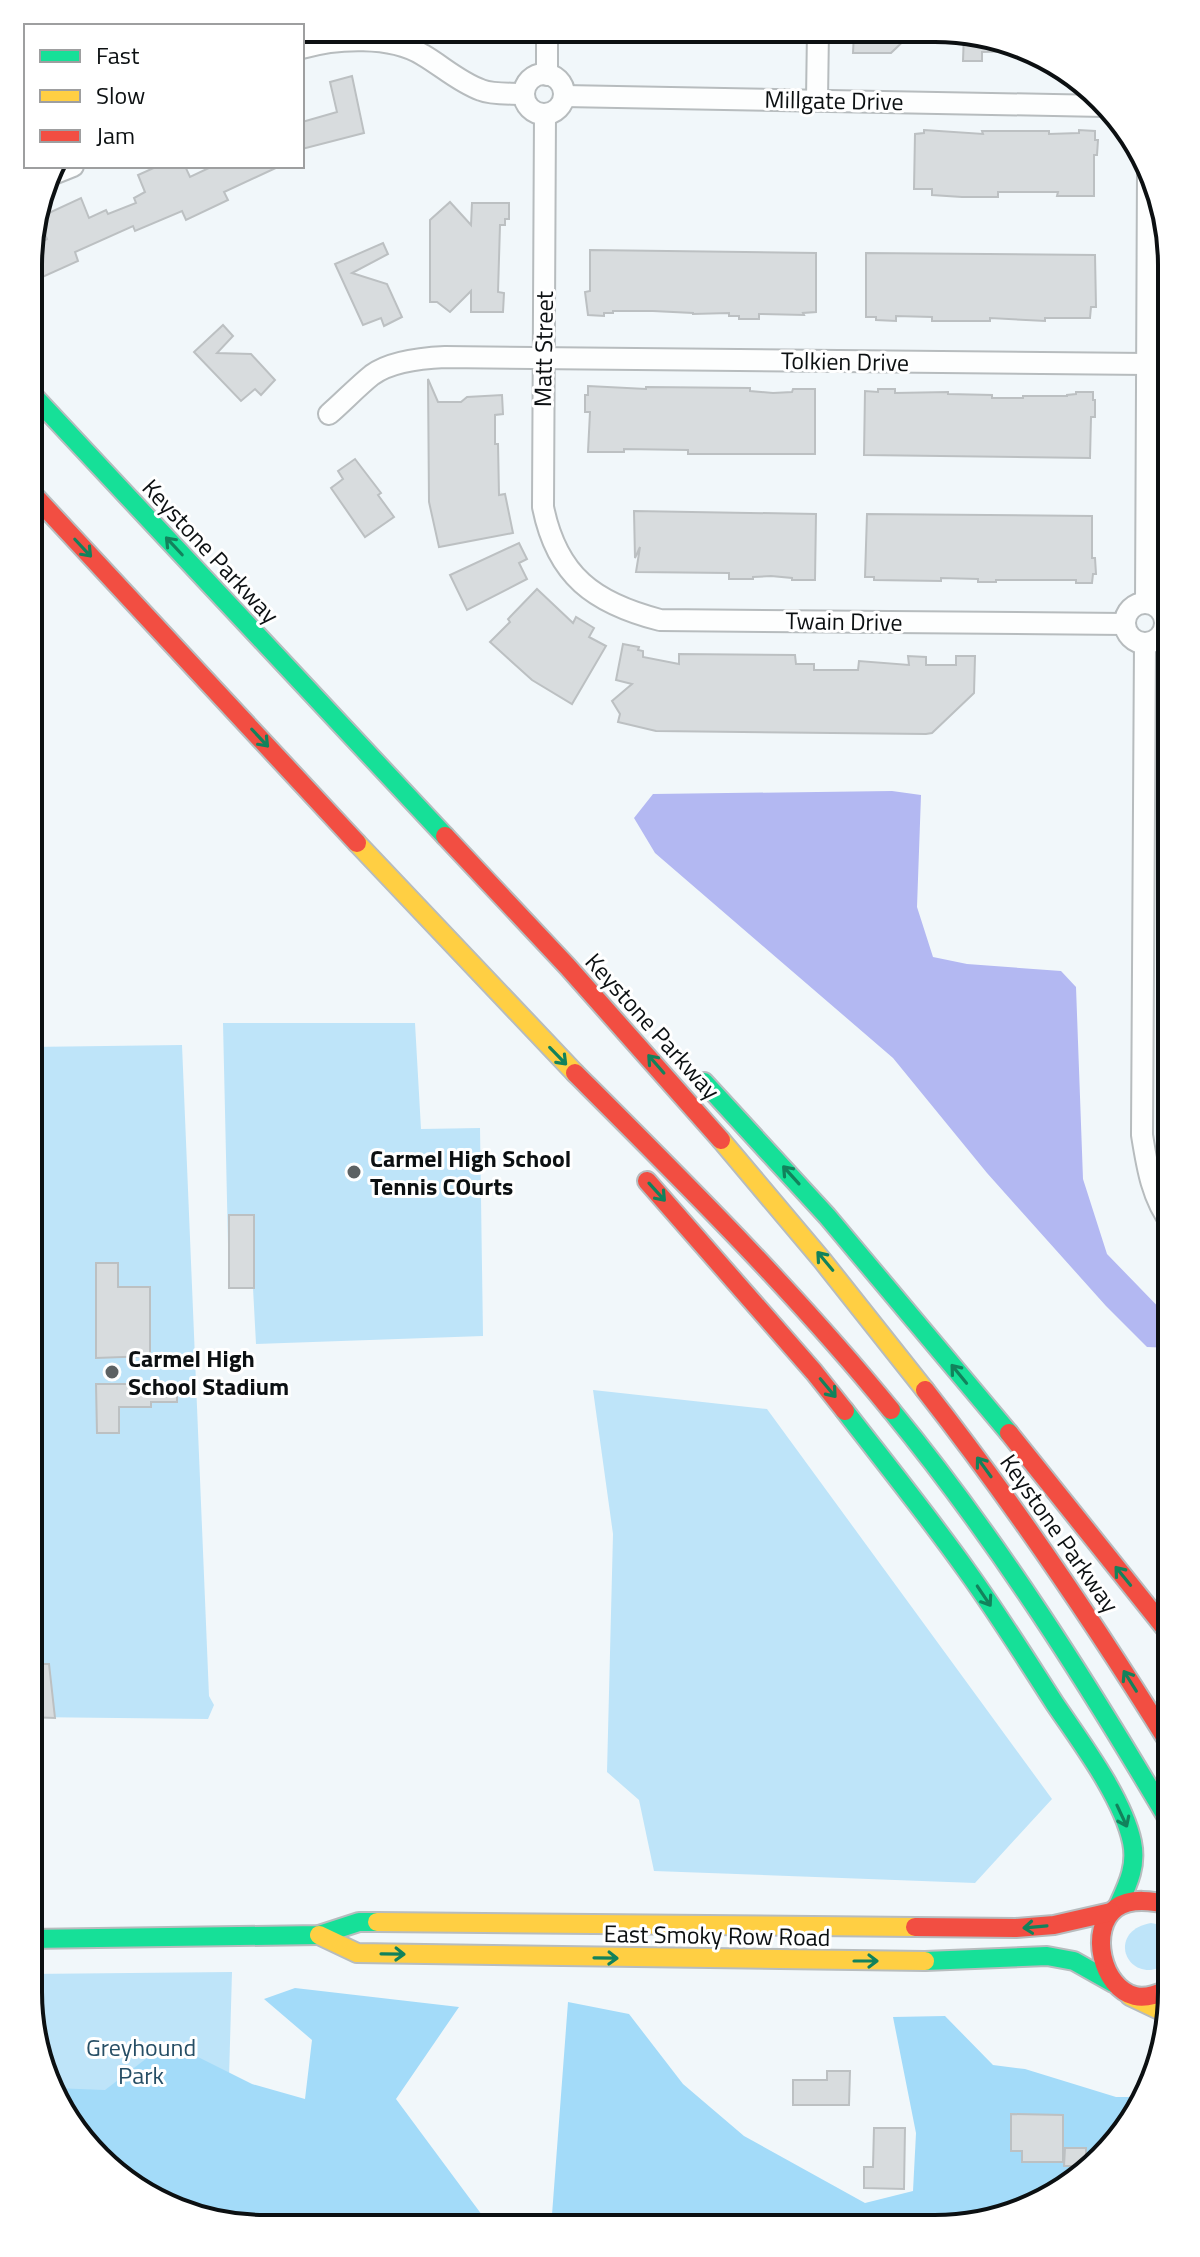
<svg xmlns="http://www.w3.org/2000/svg" width="1200" height="2257" viewBox="0 0 1200 2257" font-family="'Titillium Web',sans-serif">
  <rect width="100%" height="100%" fill="#f1f7fa"/>
  <g fill="#bee4f9">
    <polygon points="223,1023 415,1023 421,1129 480,1128 483,1336 256,1344 253,1288 229,1288"/>
    <polygon points="182,1045 209,1696 214,1705 208,1719 28,1717 29,1047"/>
    <polygon points="593,1390 767,1409 1052,1799 975,1883 654,1871 639,1800 607,1772 613,1534"/>
    <path d="M1151 1923 1171 1927V1956C1166 1962 1160 1969 1151 1970 1122 1972 1111 1930 1151 1923Z"/>
    <polygon points="232,1972 227,2148 152,2190 109,2170 41,2068 28,1992 28,1974"/>
  </g>
  <g fill="#a3dbf9">
    <polygon points="295,1988 459,2007 396,2099 482,2215 482,2228 234,2227 144,2186 96,2151 54,2088 105,2090 168,2042 252,2084 305,2099 312,2040 264,1999"/>
    <polygon points="568,2002 629,2014 683,2084 744,2136 865,2203 913,2191 916,2133 893,2017 945,2016 993,2065 1025,2069 1116,2097 1146,2097 1123,2137 1011,2216 935,2229 551,2228"/>
  </g>
  <polygon fill="#b3b8f2" points="892,791 921,795 917,907 933,957 967,964 1061,971 1076,987 1083,1179 1107,1254 1172,1321 1172,1348 1147,1347 1106,1306 987,1173 893,1058 655,853 634,818 653,794"/>
  <g fill="#d8dcde" stroke="#bcc0c2" stroke-width="2">
    <polygon points="864,32 913,32 891,53 853,53 854,33"/>
    <polygon points="964,32 981,32 1019,51 982,52 982,61 963,61"/>
    <polygon points="352,76 364,133 302,149 302,122 337,112 330,82"/>
    <polygon points="924,130 983,134 982,131 1049,131 1049,134 1079,133 1079,130 1095,131 1095,140 1098,140 1097,155 1094,155 1094,196 1057,196 1058,192 998,192 998,197 962,197 932,195 932,189 914,189 915,134 924,133"/>
    <polygon points="158,166 185,166 190,177 213,166 280,166 224,192 228,200 186,220 182,211 135,231 133,226 75,252 78,261 38,279 30,263 30,254 39,250 37,244 47,239 38,218 81,198 89,218 106,210 108,214 136,203 134,198 145,192 138,175"/>
    <polygon points="450,202 471,225 472,203 509,203 509,219 505,219 505,225 500,225 498,292 504,293 503,312 471,312 471,291 450,312 437,302 430,302 430,220"/>
    <polygon points="383,243 388,254 352,273 387,284 402,317 384,326 381,318 363,325 335,264"/>
    <polygon points="590,250 816,253 816,312 803,313 804,315 759,314 759,319 739,319 739,316 729,316 729,313 693,314 693,313 653,311 613,311 613,313 604,313 604,316 588,315 585,292 590,291"/>
    <polygon points="866,253 1095,255 1096,307 1091,307 1090,318 1045,318 1045,321 990,318 990,321 932,321 932,317 896,316 896,321 876,320 876,317 866,317"/>
    <polygon points="223,325 233,336 217,353 251,354 275,380 261,395 255,389 241,401 194,352"/>
    <polygon points="428,379 438,402 461,402 467,397 502,395 503,414 495,415 495,444 498,444 499,495 505,494 513,533 439,547 429,502"/>
    <polygon points="588,386 646,389 646,387 750,388 750,391 773,393 792,392 793,389 815,389 815,454 688,454 688,450 624,449 624,452 588,452 590,412 585,412 585,395 588,395"/>
    <polygon points="878,389 895,389 895,393 948,392 948,394 992,395 992,398 1023,398 1023,396 1067,396 1067,395 1076,394 1076,392 1093,392 1093,400 1095,400 1095,417 1091,417 1090,458 864,455 865,391 878,392"/>
    <polygon points="355,459 381,493 378,495 394,517 365,537 331,488 343,479 338,471"/>
    <polygon points="634,511 816,514 815,580 792,580 792,578 771,576 753,577 753,579 729,579 729,573 636,572 640,547 635,558"/>
    <polygon points="867,514 1092,516 1092,558 1095,558 1096,574 1093,574 1092,583 1076,583 1076,580 996,580 996,582 978,582 978,579 941,578 941,581 874,580 874,577 865,577"/>
    <polygon points="519,543 527,559 519,563 527,579 467,610 450,575"/>
    <polygon points="537,589 573,623 576,617 594,628 589,637 606,646 572,704 532,680 490,642 510,622 508,619"/>
    <polygon points="623,644 639,647 638,650 643,651 643,657 679,664 679,654 795,655 796,664 814,664 814,670 858,670 859,661 909,665 908,656 926,657 926,665 956,665 956,656 975,656 974,693 932,733 926,734 656,731 618,722 620,714 612,701 632,684 616,680"/>
    <rect x="229" y="1215" width="25" height="73"/>
    <polygon points="96,1263 118,1263 118,1287 150,1287 150,1356 96,1358"/>
    <polygon points="96,1384 177,1384 177,1402 151,1402 151,1407 119,1407 119,1433 97,1433"/>
    <polygon points="28,1664 49,1664 55,1718 28,1717"/>
    <polygon points="827,2071 850,2071 849,2105 793,2105 793,2080 827,2080"/>
    <polygon points="1011,2114 1063,2115 1063,2162 1022,2162 1022,2151 1011,2151"/>
    <polygon points="874,2128 905,2128 904,2189 864,2188 864,2167 873,2167"/>
    <polygon points="1065,2148 1086,2148 1086,2163 1082,2166 1064,2166"/>
  </g>
  <g fill="none" stroke-linecap="round" stroke-linejoin="round">
    <g stroke="#b7bcbe" stroke-width="24">
      <g id="street">
        <path d="M302 48C336 38 391 35 423 55 442 66 459 82 481 90 493 95 511 93 524 94"/>
        <circle cx="544" cy="94" r="20"/>
        <polyline points="547,75 547,30"/>
        <polyline points="564,96 1104,106"/>
        <polyline points="817,99 818,31"/>
        <path d="M545 114 543 507C557 576 594 603 660 620L1125 624"/>
        <polyline points="48,176 73,166"/>
        <path d="M329 414C343 402 357 387 372 375 391 361 422 358 445 357L1147 364"/>
        <circle cx="1145" cy="623" r="20"/>
        <polyline points="1146,603 1148,171"/>
        <path d="M1145 643 1142 1135C1147 1166 1152 1199 1172 1224"/>
      </g>
    </g>
    <g stroke="#b7bcbe" stroke-width="22">
      <g id="fast">
        <polyline points="30,392 445,836"/>
        <polyline points="704,1082 827,1216 1009,1433"/>
        <path d="M891 1410C997 1539 1087 1682 1172 1826"/>
        <path d="M845 1411C886 1464 928 1516 967 1571 998 1614 1026 1659 1055 1704 1080 1741 1123 1798 1132 1842 1137 1866 1128 1884 1118 1906"/>
        <polyline points="28,1939 319,1935 359,1922 377,1922"/>
        <polyline points="925,1961 1047,1956 1074,1961 1113,1983"/>
      </g>
    </g>
    <g stroke="#b7bcbe" stroke-width="22">
      <g id="slow">
        <polyline points="357,843 575,1073"/>
        <polyline points="721,1140 822,1260 925,1390"/>
        <polyline points="377,1922 915,1927"/>
        <polyline points="319,1935 357,1953 925,1961"/>
        <polyline points="1130,1996 1170,2015"/>
      </g>
    </g>
    <g stroke="#b7bcbe" stroke-width="22">
      <g id="jam">
        <polyline points="30,491 357,843"/>
        <polyline points="445,836 567,966 721,1140"/>
        <path d="M575 1073C684 1182 793 1290 891 1410"/>
        <polyline points="647,1181 814,1372 845,1411"/>
        <path d="M925 1390C1015 1505 1095 1624 1172 1748"/>
        <polyline points="1009,1433 1172,1637"/>
        <path d="M1171 1905C1154 1901 1131 1897 1116 1908 1088 1929 1102 1988 1135 1996 1147 1999 1160 1993 1171 1988"/>
        <polyline points="915,1927 1016,1928 1054,1925 1111,1912"/>
      </g>
    </g>
    <use href="#street" stroke="#fdfefe" stroke-width="20"/>
    <use href="#fast" stroke="#16e098" stroke-width="18"/>
    <use href="#slow" stroke="#ffcf43" stroke-width="18"/>
    <use href="#jam" stroke="#f24e42" stroke-width="18"/>
  </g>
  <defs><path id="oneway-shaft" d="M-6 0H5M1.5-3L5.5 0L1.5 3" fill="none" stroke-width="1.6" stroke-linecap="round" stroke-linejoin="round" transform="scale(2)"/></defs>
  <g stroke="#12825c">
    <use href="#oneway-shaft" transform="translate(174 546) rotate(-133)"/>
    <use href="#oneway-shaft" transform="translate(83 548) rotate(47)"/>
    <use href="#oneway-shaft" transform="translate(260 738) rotate(47)"/>
    <use href="#oneway-shaft" transform="translate(558 1056) rotate(46)"/>
    <use href="#oneway-shaft" transform="translate(656 1064) rotate(-131)"/>
    <use href="#oneway-shaft" transform="translate(791 1175) rotate(-132)"/>
    <use href="#oneway-shaft" transform="translate(657 1192) rotate(48)"/>
    <use href="#oneway-shaft" transform="translate(825 1261) rotate(-130)"/>
    <use href="#oneway-shaft" transform="translate(959 1374) rotate(-129)"/>
    <use href="#oneway-shaft" transform="translate(828 1388) rotate(50)"/>
    <use href="#oneway-shaft" transform="translate(984 1467) rotate(-126)"/>
    <use href="#oneway-shaft" transform="translate(1123 1576) rotate(-129)"/>
    <use href="#oneway-shaft" transform="translate(984 1596) rotate(56)"/>
    <use href="#oneway-shaft" transform="translate(1130 1681) rotate(-122)"/>
    <use href="#oneway-shaft" transform="translate(1122 1816) rotate(65)"/>
    <use href="#oneway-shaft" transform="translate(1035 1927) rotate(175)"/>
    <use href="#oneway-shaft" transform="translate(393 1954) rotate(1)"/>
    <use href="#oneway-shaft" transform="translate(606 1958) rotate(1)"/>
    <use href="#oneway-shaft" transform="translate(866 1961)"/>
  </g>
  <g fill="#5c6163" stroke="#fff" stroke-width="3">
    <circle cx="354" cy="1172" r="8"/>
    <circle cx="112" cy="1372" r="8"/>
  </g>
  <g text-anchor="middle" dominant-baseline="central" stroke-width="6" stroke-linejoin="round" paint-order="stroke">
    <g font-size="24" fill="#0c1012" stroke="#fff">
      <text transform="translate(834 100) rotate(1)">Millgate Drive</text>
      <text transform="translate(543 349) rotate(-89)">Matt Street</text>
      <text transform="translate(845 361) rotate(1)">Tolkien Drive</text>
      <text transform="translate(211 551) rotate(47)">Keystone Parkway</text>
      <text transform="translate(844 621) rotate(1)">Twain Drive</text>
      <text transform="translate(653 1026) rotate(48)">Keystone Parkway</text>
      <text transform="translate(1060 1533) rotate(55)">Keystone Parkway</text>
      <text transform="translate(717 1935) rotate(1)">East Smoky Row Road</text>
    </g>
    <g font-size="24" font-weight="bold" fill="#0c1012" stroke="#fff" text-anchor="start">
      <text x="370" y="1158">Carmel High School<tspan x="370" dy="28">Tennis COurts</tspan></text>
      <text x="128" y="1358">Carmel High<tspan x="128" dy="28">School Stadium</tspan></text>
    </g>
    <g font-size="24" fill="#264e65" stroke="#fff">
      <text x="141" y="2047">Greyhound<tspan x="141" dy="28">Park</tspan></text>
    </g>
  </g>
  <path d="M0 0H1200V2257H0ZM265 42H935A223 223 0 0 1 1158 265V1992A223 223 0 0 1 935 2215H265A223 223 0 0 1 42 1992V265A223 223 0 0 1 265 42Z" fill="#fff" fill-rule="evenodd"/>
  <path fill="none" stroke="#0c1012" stroke-width="4" d="M265 42H935A223 223 0 0 1 1158 265V1992A223 223 0 0 1 935 2215H265A223 223 0 0 1 42 1992V265A223 223 0 0 1 265 42Z"/>
  <rect x="24" y="24" width="280" height="144" fill="#ffffff" stroke="#9e9fa0" stroke-width="2"/>
  <rect x="40" y="50" width="40" height="12" fill="#16e098" stroke="#9e9fa0" stroke-width="2"/>
  <text x="96" y="64" font-size="24" fill="#0c1012">Fast</text>
  <rect x="40" y="90" width="40" height="12" fill="#ffcf43" stroke="#9e9fa0" stroke-width="2"/>
  <text x="96" y="104" font-size="24" fill="#0c1012">Slow</text>
  <rect x="40" y="130" width="40" height="12" fill="#f24e42" stroke="#9e9fa0" stroke-width="2"/>
  <text x="96" y="144" font-size="24" fill="#0c1012">Jam</text>
</svg>
